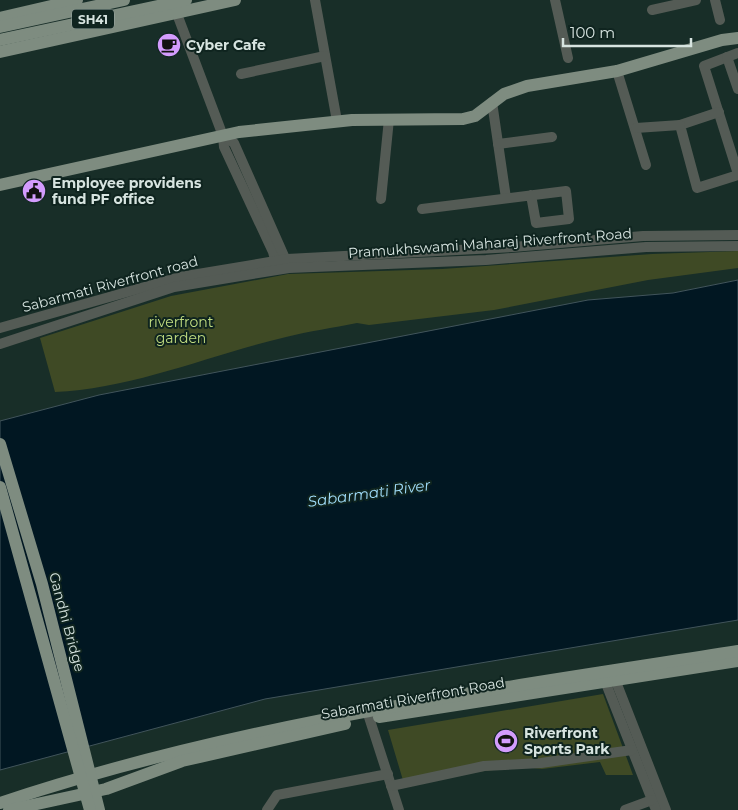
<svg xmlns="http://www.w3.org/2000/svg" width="738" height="810" viewBox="0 0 738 810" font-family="Montserrat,sans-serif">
  <rect width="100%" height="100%" fill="#182e28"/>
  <g fill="#3f4a25">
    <path d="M738 251V268L648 280 494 310 369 325 357 323C333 328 309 331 286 337 210 355 132 389 55 392L40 338 171 296 288 274 442 269 652 254Z"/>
    <polygon points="603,694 633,775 606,775 600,762 542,769 523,767 475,772 405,787 388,730"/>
  </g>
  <polygon fill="#011722" stroke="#41545b" points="738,280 738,620 265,699 0,770 0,421 99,395 588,300 673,293"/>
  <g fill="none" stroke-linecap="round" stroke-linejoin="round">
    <g stroke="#545b55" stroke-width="10">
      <polyline points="315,0 337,121"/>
      <polyline points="555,0 568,58"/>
      <polyline points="715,0 720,20"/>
      <polyline points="174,6 223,136 224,147 273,252 277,266"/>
      <polyline points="652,10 696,0"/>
      <polyline points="738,53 704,66 738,174"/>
      <polyline points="727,57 738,89"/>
      <polyline points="617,71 646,165"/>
      <polyline points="241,74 325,56"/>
      <polyline points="492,102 506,198"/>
      <polyline points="719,112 680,125 697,188 738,175"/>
      <polyline points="636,128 680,125"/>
      <polyline points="223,136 234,143 288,265"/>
      <polyline points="498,144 552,137"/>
      <polyline points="381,199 389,119"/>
      <polyline points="422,209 566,191 569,219 536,223 531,195"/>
      <polyline points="0,328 180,277 287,259 513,247 643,236 738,235"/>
      <polyline points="0,344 174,287 289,268 486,260 646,247 738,246"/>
      <polyline points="613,674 666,810"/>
      <polyline points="603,676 656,810"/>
      <polyline points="367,711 399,810"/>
      <polyline points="391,786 484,766 541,763 632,750"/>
      <polyline points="267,810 277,795 388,774"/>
      <polyline points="625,810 652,800"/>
    </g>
    <g stroke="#7e8c80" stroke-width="12">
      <polyline points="0,18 77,0"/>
      <polyline points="0,27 124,0"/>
      <polyline points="0,52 235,0"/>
      <polyline points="0,185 239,132 352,120 463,119 475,116 504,94 527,86 617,71 722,40 738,38"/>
      <polyline points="379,717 738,661"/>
      <path d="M0 803C239 723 490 690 738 651"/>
      <polyline points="9,810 106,789 182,761 345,724"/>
    </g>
    <g stroke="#7e8c80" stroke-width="12">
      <polyline points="0,40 186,0"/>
      <polyline points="0,444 42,584 99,810"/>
      <polyline points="0,487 90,810"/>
    </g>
  </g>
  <defs>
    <g id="cafe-disc" transform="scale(1.25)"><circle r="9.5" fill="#d39cfd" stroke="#0f241f"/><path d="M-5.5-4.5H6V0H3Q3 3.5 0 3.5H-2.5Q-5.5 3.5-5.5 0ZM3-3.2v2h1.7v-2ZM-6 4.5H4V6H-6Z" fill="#111"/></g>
    <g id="civic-disc" transform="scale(1.25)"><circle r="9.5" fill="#d39cfd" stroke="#0f241f"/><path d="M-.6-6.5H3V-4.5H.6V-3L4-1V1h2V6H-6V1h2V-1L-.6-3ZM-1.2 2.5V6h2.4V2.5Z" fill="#111"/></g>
    <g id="stadium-disc" transform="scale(1.25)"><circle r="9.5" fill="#d39cfd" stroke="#0f241f"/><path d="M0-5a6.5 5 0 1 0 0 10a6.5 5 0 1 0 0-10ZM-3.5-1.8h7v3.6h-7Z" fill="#111"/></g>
  </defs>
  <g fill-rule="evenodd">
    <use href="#cafe-disc" x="169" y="45"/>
    <use href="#civic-disc" x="34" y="191"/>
    <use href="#stadium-disc" x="506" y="741"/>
  </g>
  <g text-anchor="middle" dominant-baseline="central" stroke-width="4" stroke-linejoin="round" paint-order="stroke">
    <rect fill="#0f241f" stroke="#9baaa6" stroke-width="1" x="72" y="9.5" width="42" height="19" rx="4"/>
    <g font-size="12" font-weight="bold" fill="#d7e4e0">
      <text x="93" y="19">SH41</text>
    </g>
    <g font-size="14" font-weight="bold" fill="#d7e4e0" stroke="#0f241f" text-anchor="start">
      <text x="186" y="45">Cyber Cafe</text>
      <text x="52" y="183">Employee providens<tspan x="52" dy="16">fund PF office</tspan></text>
      <text x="524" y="733">Riverfront<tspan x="524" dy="16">Sports Park</tspan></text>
    </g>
    <g font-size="14" fill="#d7e4e0" stroke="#0f241f">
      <text transform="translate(490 243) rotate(-4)">Pramukhswami Maharaj Riverfront Road</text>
      <text transform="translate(110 284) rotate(-15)">Sabarmati Riverfront road</text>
      <text transform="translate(67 622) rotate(75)">Gandhi Bridge</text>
      <text transform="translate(413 698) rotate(-10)">Sabarmati Riverfront Road</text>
    </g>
    <g font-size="14" fill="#c1dc80" stroke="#0f241f">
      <text x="181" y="322">riverfront<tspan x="181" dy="16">garden</tspan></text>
    </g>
    <g font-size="15" font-style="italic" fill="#a0dcf9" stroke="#0f241f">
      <text transform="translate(369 493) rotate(-8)">Sabarmati River</text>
    </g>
  </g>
  <path d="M563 38v8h128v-8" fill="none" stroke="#d7e4e0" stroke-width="2.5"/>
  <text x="570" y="38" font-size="15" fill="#d7e4e0" stroke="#0f241f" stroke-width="4" paint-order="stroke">100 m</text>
</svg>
